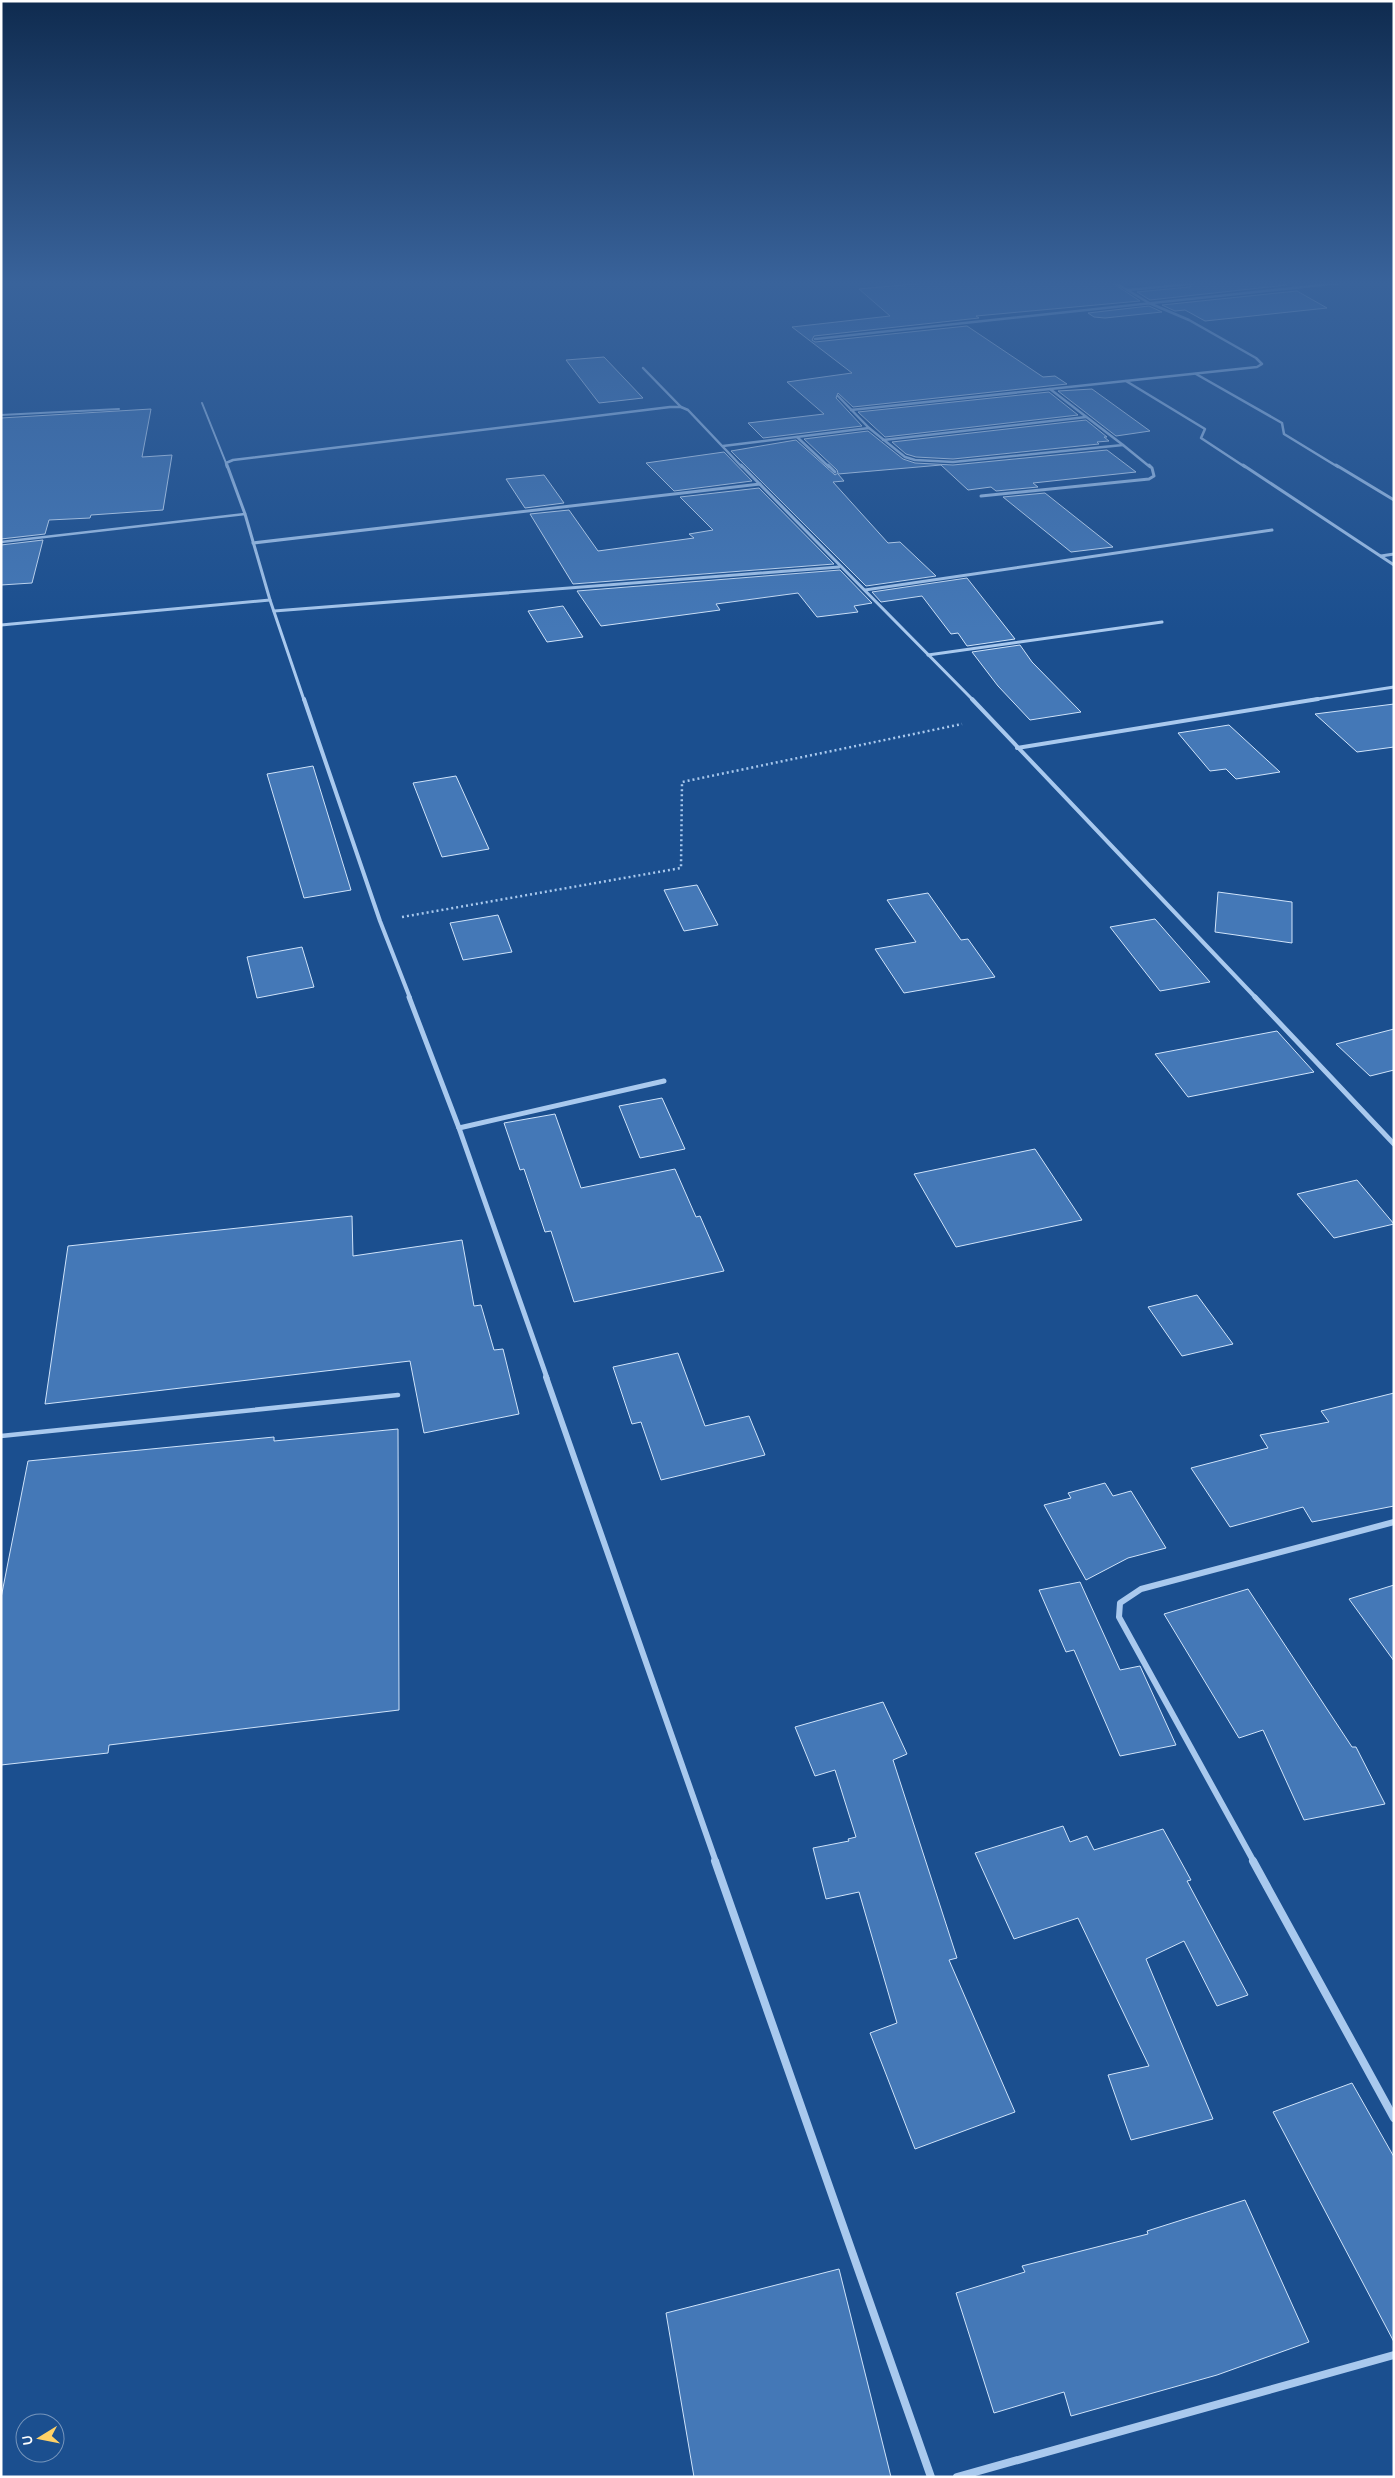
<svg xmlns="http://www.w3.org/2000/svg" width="1395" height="2478" viewBox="0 0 1395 2478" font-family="Quicksand,sans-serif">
  <rect width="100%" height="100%" fill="#1b4f8f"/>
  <g fill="#4478b7" stroke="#cfe3fa">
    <polygon points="936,282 1111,282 1140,301 976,316 979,318 814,336 812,340 815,342 967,326 1043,377 1055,376 1067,384 853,407 838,393 836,398 862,426 763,438 748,423 824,414 787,382 852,373 792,327 890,316 859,289"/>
    <polygon points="1193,282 1282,282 1287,285 1150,300 1137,292 1190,287"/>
    <polygon points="1297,291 1327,308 1205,321 1185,310 1175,311 1162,305"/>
    <polygon points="1149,306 1162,312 1105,318 1094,317 1088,313"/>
    <polygon points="604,357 643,398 599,403 566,360"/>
    <polygon points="1092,389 1150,431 1116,436 1058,391"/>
    <polygon points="1049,392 1078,415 885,437 858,412"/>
    <polygon points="151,409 142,457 172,455 163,510 91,515 90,518 49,520 45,534 1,539 1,418"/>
    <polygon points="1086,420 1107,437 1104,437 1109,441 1097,442 1099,444 953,459 916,457 906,454 892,442"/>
    <polygon points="868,431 903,459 915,463 953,465 1107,450 1136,472 1033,483 1038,487 996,491 991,487 968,490 941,465 838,474 844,481 833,482 888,543 900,542 936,576 866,586 731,451 796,440 835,475 838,473 837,470 804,439"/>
    <polygon points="724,452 752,481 674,491 646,463"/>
    <polygon points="544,475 564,503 525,508 506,479"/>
    <polygon points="759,488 834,564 573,584 530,514 569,510 598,551 694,538 689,534 713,530 680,497"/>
    <polygon points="1045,493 1113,547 1071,552 1003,497"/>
    <polygon points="43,540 32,583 1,585 1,545"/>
    <polygon points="840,570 872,603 854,606 858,612 817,617 798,593 716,604 720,610 601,626 577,591"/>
    <polygon points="967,578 1015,639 967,646 958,633 951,634 922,596 881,602 872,592"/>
    <polygon points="563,606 583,637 547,642 528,611"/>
    <polygon points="1020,645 1032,662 1081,712 1030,720 998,686 972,652"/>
    <polygon points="1394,704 1394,747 1357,752 1315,714"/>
    <polygon points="1229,725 1280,772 1236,779 1226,769 1210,771 1178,733"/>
    <polygon points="313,766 351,890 304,898 267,774"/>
    <polygon points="456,776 489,849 442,857 413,783"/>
    <polygon points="697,885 718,925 684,931 664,890"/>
    <polygon points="1218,892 1292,902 1292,943 1215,932"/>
    <polygon points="928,893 961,940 968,939 995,977 904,993 875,949 916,942 887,900"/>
    <polygon points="498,915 512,952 463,960 450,923"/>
    <polygon points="1155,919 1210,982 1160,991 1110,927"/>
    <polygon points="302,947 314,987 257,998 247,957"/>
    <polygon points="1394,1029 1394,1070 1370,1076 1336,1044"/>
    <polygon points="1277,1031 1314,1072 1188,1097 1155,1054"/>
    <polygon points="662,1098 685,1149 640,1158 619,1106"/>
    <polygon points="555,1114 581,1188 675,1169 696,1217 700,1216 724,1271 574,1302 551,1231 545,1232 524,1169 520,1170 504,1123"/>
    <polygon points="1035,1149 1082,1220 956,1247 914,1174"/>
    <polygon points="1357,1180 1394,1224 1334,1238 1297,1194"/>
    <polygon points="352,1216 353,1256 462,1240 474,1306 481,1305 494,1350 503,1349 519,1414 424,1433 410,1361 45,1404 68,1246"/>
    <polygon points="1197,1295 1233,1344 1182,1356 1148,1307"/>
    <polygon points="678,1353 705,1426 749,1416 765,1455 661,1480 641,1422 632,1424 613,1367"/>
    <polygon points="1394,1393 1394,1506 1312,1522 1303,1507 1230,1527 1191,1468 1268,1448 1260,1435 1329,1422 1321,1411"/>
    <polygon points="398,1429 399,1710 109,1745 108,1753 1,1765 1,1598 28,1461 274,1437 274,1441"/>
    <polygon points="1105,1483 1113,1496 1131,1491 1166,1548 1128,1558 1086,1580 1044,1505 1071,1498 1068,1493"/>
    <polygon points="1080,1582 1120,1670 1140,1666 1176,1745 1120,1756 1074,1650 1066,1652 1039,1590"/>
    <polygon points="1394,1585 1394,1661 1349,1599"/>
    <polygon points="1248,1589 1352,1747 1356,1747 1385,1804 1304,1820 1263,1730 1239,1738 1164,1614"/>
    <polygon points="883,1702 907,1754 893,1760 957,1958 949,1960 1015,2112 915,2149 870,2033 897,2023 859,1892 826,1899 813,1848 849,1841 848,1839 856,1837 835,1770 815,1776 795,1727"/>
    <polygon points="1063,1826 1070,1842 1087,1836 1094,1850 1163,1829 1191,1880 1187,1881 1248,1995 1217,2006 1184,1941 1146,1959 1213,2119 1131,2140 1108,2075 1149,2066 1078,1918 1014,1939 975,1853"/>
    <polygon points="1352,2083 1394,2157 1394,2342 1273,2112"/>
    <polygon points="1245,2200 1309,2342 1217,2375 1071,2416 1064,2392 994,2413 956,2293 1025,2272 1022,2266 1148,2234 1147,2231"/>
    <polygon points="839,2269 891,2477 694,2477 666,2313"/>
  </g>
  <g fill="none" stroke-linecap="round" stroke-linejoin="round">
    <polyline stroke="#a9c9ee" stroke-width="2.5" stroke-dasharray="2 3" stroke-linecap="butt" points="402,917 681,868 682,782 962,724"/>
    <g stroke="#a9c9ee" stroke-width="2">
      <polyline points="202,403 226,463"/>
      <polyline points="1,415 119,409"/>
    </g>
    <polyline stroke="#a9c9ee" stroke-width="2.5" points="1,542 245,514"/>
    <polyline stroke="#a9c9ee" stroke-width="4.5" points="1,1436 398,1395"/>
    <g stroke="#a9c9ee" stroke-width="2.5">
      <polyline points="876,283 879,282"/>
      <polyline points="1128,290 1190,284"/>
      <polyline points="815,339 1349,282"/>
      <polyline points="643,368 681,407"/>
      <polyline points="1196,374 1282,423 1284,434 1338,467"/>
      <polyline points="1126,381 1205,429 1201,438 1245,467"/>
      <polyline points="838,396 869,428 905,457 915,460 953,462 1123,445 1050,389 1257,367 1262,364 1256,358 1189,320 1149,303 1114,282"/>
      <polyline points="851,410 1050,389"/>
      <polyline points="797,437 829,467"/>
      <polyline points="883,440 1086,417"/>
      <polyline points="1123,445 1150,467"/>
      <polyline points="723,446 869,428"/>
      <polyline points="227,467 226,463 233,460 670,407 681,407 688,410 742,467"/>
    </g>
    <g stroke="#a9c9ee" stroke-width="3">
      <polyline points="227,465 245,514 270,600 304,700"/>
      <polyline points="741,465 973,700"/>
      <polyline points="828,465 835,472"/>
      <polyline points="1243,465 1394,565"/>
      <polyline points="1336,465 1394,500"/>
      <polyline points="981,496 1149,479 1154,476 1152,468 1149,465"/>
      <polyline points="253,543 760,484"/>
      <polyline points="1381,556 1394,554"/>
      <polyline points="865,590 1272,530"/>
      <polyline points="274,611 839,567"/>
      <polyline points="1,625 270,600"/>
      <polyline points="928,655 1162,622"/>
      <polyline points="1311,700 1394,687"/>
    </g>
    <g stroke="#a9c9ee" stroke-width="4">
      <polyline points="304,699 380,921 410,998"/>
      <polyline points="972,699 1256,998"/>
      <polyline points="1017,748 1318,699"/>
    </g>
    <g stroke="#a9c9ee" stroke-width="5">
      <polyline points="409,997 459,1128 547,1378"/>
      <polyline points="1255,997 1394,1144"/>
      <polyline points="459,1128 664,1081"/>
    </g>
    <g stroke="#a9c9ee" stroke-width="6">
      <polyline points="546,1377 716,1862"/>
      <polyline points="1254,1862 1119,1617 1120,1603 1141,1589 1394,1522"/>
    </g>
    <g stroke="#a9c9ee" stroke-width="8">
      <polyline points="715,1861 931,2477"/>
      <polyline points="1253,1861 1394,2118"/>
      <polyline points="957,2477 1394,2355"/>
    </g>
  </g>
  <linearGradient id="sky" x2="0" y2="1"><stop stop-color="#0f2b4f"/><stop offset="0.45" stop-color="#39639b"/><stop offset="1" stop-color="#39639b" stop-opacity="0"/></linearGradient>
  <rect width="1395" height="629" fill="url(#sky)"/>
  <rect width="1395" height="2478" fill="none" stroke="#ffffff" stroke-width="5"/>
  <g transform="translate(40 2438) rotate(260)"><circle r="24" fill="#1b4f8f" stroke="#7695bc"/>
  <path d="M0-4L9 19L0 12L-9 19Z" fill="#ffd166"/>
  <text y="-8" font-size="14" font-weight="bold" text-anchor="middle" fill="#ffffff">U</text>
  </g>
</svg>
